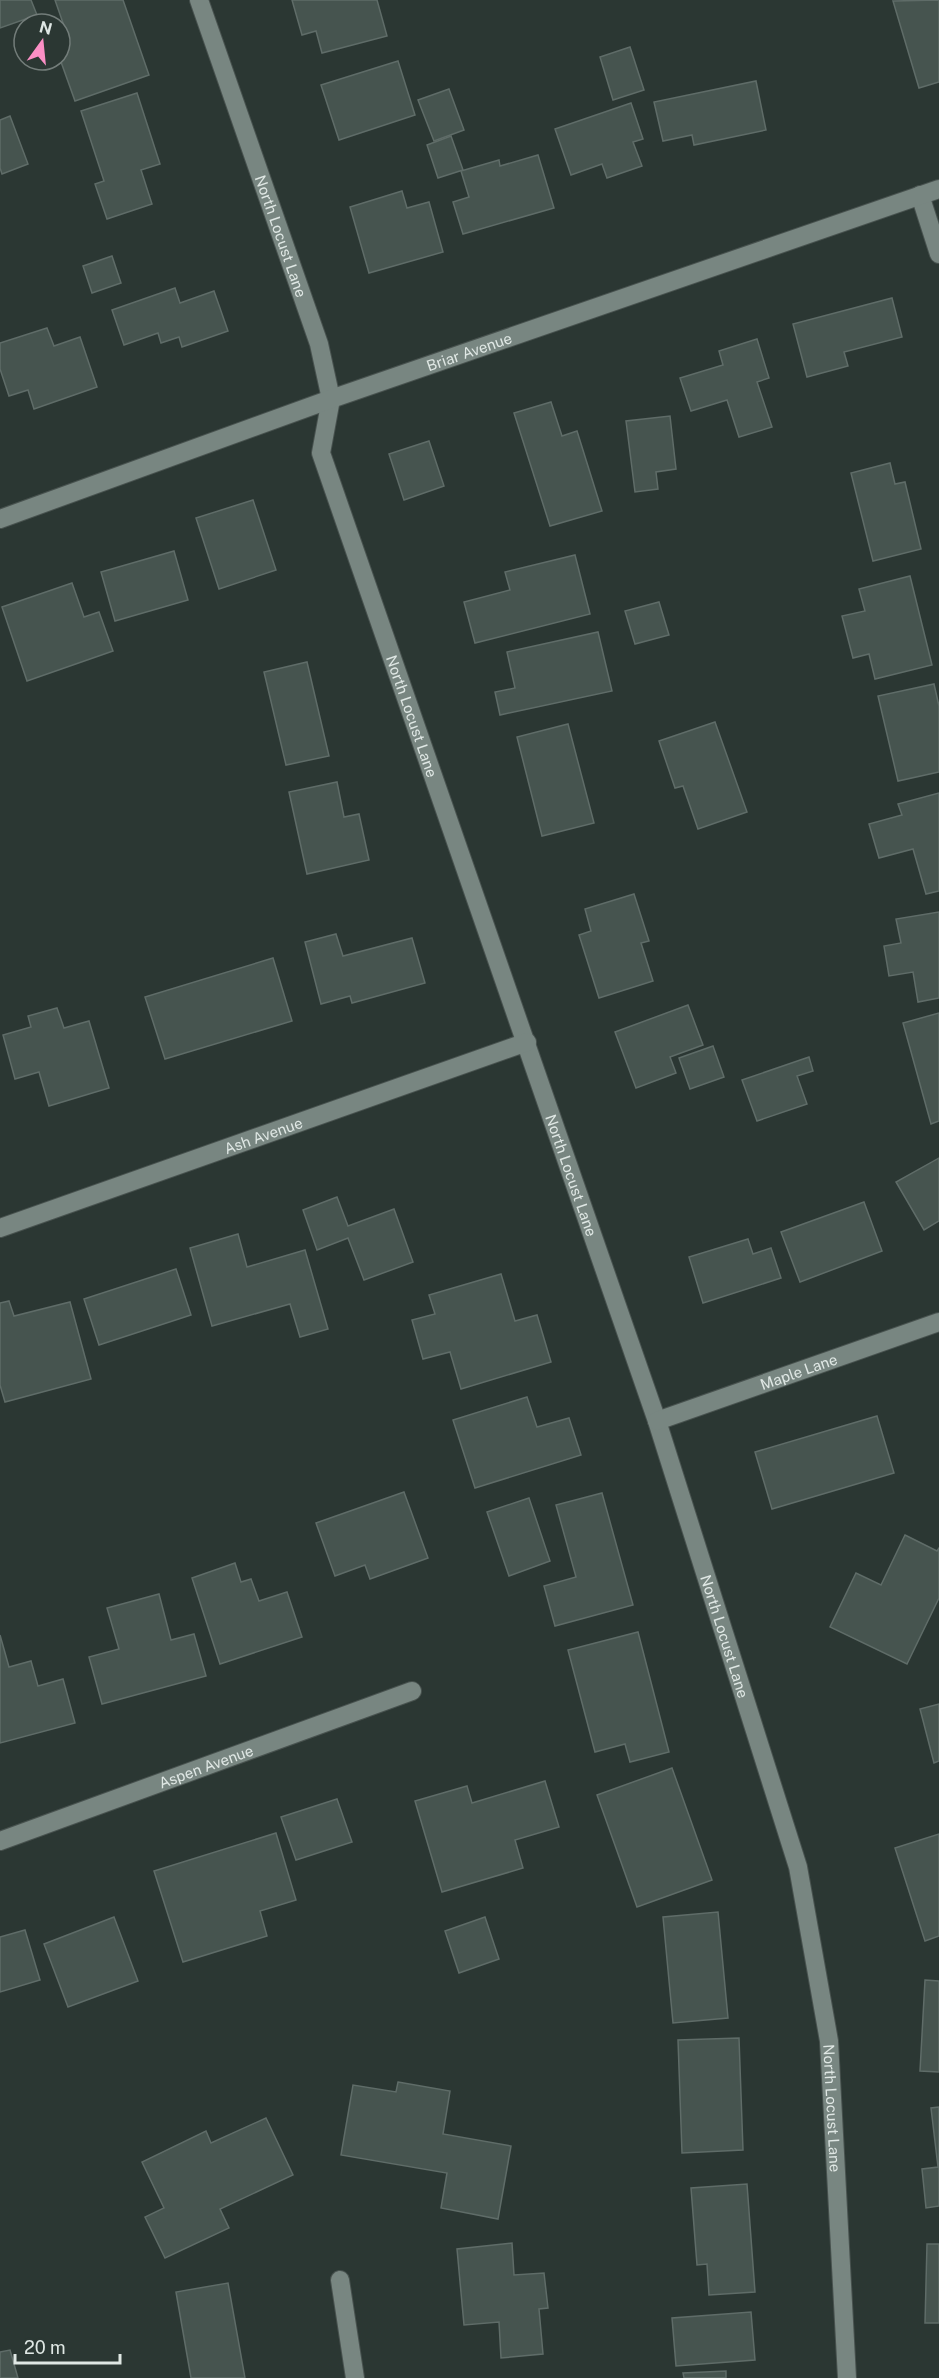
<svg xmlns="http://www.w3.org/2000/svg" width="939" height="2378" viewBox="0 0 939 2378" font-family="'Public Sans',sans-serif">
  <rect width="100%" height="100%" fill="#2b3733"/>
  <g fill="#46544f" stroke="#5f6c68" stroke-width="1.5">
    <polygon points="0,0 31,0 37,15 0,28"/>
    <polygon points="55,0 123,0 149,75 75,101 60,59 60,24 63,23"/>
    <polygon points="292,0 377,0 387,36 322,53 316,31 302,35"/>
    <polygon points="939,0 939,82 919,88 893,1"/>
    <polygon points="630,47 644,90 613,100 600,57"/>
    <polygon points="398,61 415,115 339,140 321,85"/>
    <polygon points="756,81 766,130 694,145 692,135 663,141 654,102"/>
    <polygon points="449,89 464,130 434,141 418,100"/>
    <polygon points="137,93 160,164 141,170 152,204 107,219 95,184 104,181 81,111"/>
    <polygon points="631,103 643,139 633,142 642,166 607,178 602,164 571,175 555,129"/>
    <polygon points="10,116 28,164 2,174 0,168 0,120"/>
    <polygon points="451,136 463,170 438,178 427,145"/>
    <polygon points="538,155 554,208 463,234 453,202 469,197 461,171 499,160 500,166"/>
    <polygon points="402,191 407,208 429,202 443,252 369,273 350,207"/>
    <polygon points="112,256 121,283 92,293 83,266"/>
    <polygon points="175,288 180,303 214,291 228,331 182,347 179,337 161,343 158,333 124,345 112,310"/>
    <polygon points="892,298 902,337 844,352 848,366 807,377 793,324"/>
    <polygon points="47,328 54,346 80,337 97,387 34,409 28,390 9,396 0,369 0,343"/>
    <polygon points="757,339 769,378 757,382 772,427 739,437 727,400 691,411 680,378 723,365 719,351"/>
    <polygon points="551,402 562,436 577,431 602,511 550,526 514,413"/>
    <polygon points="670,416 676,469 656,472 658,489 635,492 626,421"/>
    <polygon points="429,441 444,486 404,500 389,454"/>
    <polygon points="890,463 895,484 905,482 921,549 873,561 851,473"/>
    <polygon points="253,500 276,570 219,589 196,518"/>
    <polygon points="174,551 188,600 115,621 101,572"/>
    <polygon points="575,555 590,614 475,643 464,602 510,590 505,572"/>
    <polygon points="910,576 932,665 875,679 869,654 853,658 842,616 865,611 859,589"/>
    <polygon points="72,583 84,617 99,612 113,651 27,681 2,607"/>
    <polygon points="659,602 669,635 635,644 625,611"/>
    <polygon points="598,632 612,691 500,715 495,692 515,688 507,652"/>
    <polygon points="307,662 329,756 286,765 264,672"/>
    <polygon points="934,684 939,706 939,772 898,781 878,696"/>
    <polygon points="715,722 747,812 698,829 683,786 675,788 659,741"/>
    <polygon points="568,724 594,823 542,836 517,737"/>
    <polygon points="337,782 344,817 359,814 369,860 307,874 289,792"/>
    <polygon points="939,793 939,891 926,894 913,849 879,858 869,824 902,815 898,804"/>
    <polygon points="634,894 649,941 641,943 653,981 599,998 579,935 591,931 585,909"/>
    <polygon points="939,912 939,998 918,1002 913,972 889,976 884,946 901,943 896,919"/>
    <polygon points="336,934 343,956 412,938 425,983 352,1003 350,996 321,1004 305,942"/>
    <polygon points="273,958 292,1021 165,1059 145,997"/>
    <polygon points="688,1005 703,1045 670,1057 676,1073 636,1088 615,1032"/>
    <polygon points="57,1008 64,1028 89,1021 109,1088 49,1106 39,1072 15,1079 3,1035 31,1027 28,1016"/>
    <polygon points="939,1013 939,1121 931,1124 903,1023"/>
    <polygon points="713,1046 724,1077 690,1089 679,1058"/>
    <polygon points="809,1057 813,1071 797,1076 807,1104 757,1121 742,1080"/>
    <polygon points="939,1158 939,1221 924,1230 896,1182"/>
    <polygon points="337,1197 348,1226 394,1209 413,1262 364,1280 348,1238 317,1250 303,1210"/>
    <polygon points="864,1202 882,1251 800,1282 781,1232"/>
    <polygon points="238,1234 247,1267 305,1250 328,1329 300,1337 290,1304 212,1326 190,1248"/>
    <polygon points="748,1239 753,1254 771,1248 781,1278 703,1303 689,1257"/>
    <polygon points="176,1269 191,1315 99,1345 84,1299"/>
    <polygon points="501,1274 515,1321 537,1315 551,1362 461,1389 450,1352 423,1359 412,1320 435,1314 429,1295"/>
    <polygon points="9,1301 14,1316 70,1302 91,1379 5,1402 0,1385 0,1303"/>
    <polygon points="527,1397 537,1427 569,1418 581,1455 475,1488 453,1420"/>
    <polygon points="877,1416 894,1473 772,1509 755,1452"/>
    <polygon points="404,1492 428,1558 370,1579 365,1565 335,1576 316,1523"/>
    <polygon points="602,1493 633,1605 555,1626 544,1586 576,1577 556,1505"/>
    <polygon points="529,1498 550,1561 509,1576 487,1512"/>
    <polygon points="905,1535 937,1551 939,1548 939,1598 907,1664 830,1627 856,1573 881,1585"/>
    <polygon points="235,1563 241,1582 251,1579 259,1601 287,1592 302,1637 220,1664 192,1578"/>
    <polygon points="159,1594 171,1640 194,1634 206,1676 102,1704 89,1657 119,1649 107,1608"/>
    <polygon points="638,1632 669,1752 630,1762 625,1744 595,1752 568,1650"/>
    <polygon points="0,1635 9,1667 31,1661 38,1686 63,1679 75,1723 0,1743"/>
    <polygon points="939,1704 939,1761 934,1763 920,1709"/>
    <polygon points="672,1768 712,1880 637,1907 597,1795"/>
    <polygon points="545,1781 559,1827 515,1840 523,1868 442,1892 415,1801 467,1786 472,1803"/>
    <polygon points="337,1799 352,1842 296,1860 281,1817"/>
    <polygon points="276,1833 296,1900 260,1911 267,1936 183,1962 154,1871"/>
    <polygon points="939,1834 939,1936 925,1941 895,1848"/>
    <polygon points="718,1912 728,2018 673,2023 663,1917"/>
    <polygon points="114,1917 138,1981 68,2007 44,1944"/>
    <polygon points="485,1917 499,1959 459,1973 445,1931"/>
    <polygon points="25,1930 40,1980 0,1992 0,1937"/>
    <polygon points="925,1980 939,1981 939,2072 920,2071"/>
    <polygon points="739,2038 743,2150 682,2153 678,2040"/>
    <polygon points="398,2082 450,2091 443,2134 511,2146 498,2219 441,2208 447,2173 341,2155 353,2085 396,2092"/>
    <polygon points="939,2107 939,2206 926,2208 922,2169 938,2167 931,2108"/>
    <polygon points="266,2118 293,2175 220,2209 229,2228 165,2258 145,2217 164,2208 142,2162 206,2131 211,2143"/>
    <polygon points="747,2184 755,2292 709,2295 707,2264 697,2265 691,2188"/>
    <polygon points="512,2243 514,2275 544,2273 548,2308 539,2309 543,2354 501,2358 499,2322 464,2325 457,2249"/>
    <polygon points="927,2244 939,2244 939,2323 925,2323"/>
    <polygon points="228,2283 245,2378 191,2378 176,2292"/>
    <polygon points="751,2312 755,2360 676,2366 672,2318"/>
    <polygon points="10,2350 18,2378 0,2378 0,2352"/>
    <polygon points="726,2371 726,2378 684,2378 683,2373"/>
  </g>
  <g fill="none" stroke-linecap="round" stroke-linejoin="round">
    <g stroke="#48524f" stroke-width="20">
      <g id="minor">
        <path id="s1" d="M199 0 319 344 331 399 321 453 657 1421 798 1867 829 2041 847 2378"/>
        <polyline points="920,195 939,254"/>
        <path id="s2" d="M0 519 331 399 939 189"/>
        <path id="s3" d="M0 1228 527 1042"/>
        <path id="s4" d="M657 1421 939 1322"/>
        <path id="s5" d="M0 1841 412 1691"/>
        <polyline points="340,2280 355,2378"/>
      </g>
    </g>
    <use href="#minor" stroke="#788681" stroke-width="18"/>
  </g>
  <g text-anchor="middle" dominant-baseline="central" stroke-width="6" stroke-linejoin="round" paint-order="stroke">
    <g font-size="15" fill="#dfe7e4" stroke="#2b3733">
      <text stroke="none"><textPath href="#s1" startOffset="250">North Locust Lane</textPath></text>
      <text stroke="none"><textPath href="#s2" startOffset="498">Briar Avenue</textPath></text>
      <text stroke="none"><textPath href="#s1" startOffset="754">North Locust Lane</textPath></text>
      <text stroke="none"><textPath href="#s3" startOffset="279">Ash Avenue</textPath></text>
      <text stroke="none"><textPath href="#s1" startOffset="1240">North Locust Lane</textPath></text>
      <text stroke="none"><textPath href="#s4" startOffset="150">Maple Lane</textPath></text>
      <text stroke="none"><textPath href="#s1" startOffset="1726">North Locust Lane</textPath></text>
      <text stroke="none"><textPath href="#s5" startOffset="219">Aspen Avenue</textPath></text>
      <text stroke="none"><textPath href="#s1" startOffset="2212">North Locust Lane</textPath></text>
    </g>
  </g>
  <g transform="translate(42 42) rotate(15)"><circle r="28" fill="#2b3733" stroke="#737d7a" stroke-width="1.5"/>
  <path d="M0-4.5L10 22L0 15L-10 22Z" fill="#fb8fc5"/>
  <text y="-9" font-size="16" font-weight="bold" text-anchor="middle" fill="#dfe7e4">N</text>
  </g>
  <path d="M15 2354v9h105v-9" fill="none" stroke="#dfe7e4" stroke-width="3"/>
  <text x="24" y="2354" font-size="18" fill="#dfe7e4" stroke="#2b3733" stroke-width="4.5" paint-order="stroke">20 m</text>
</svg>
